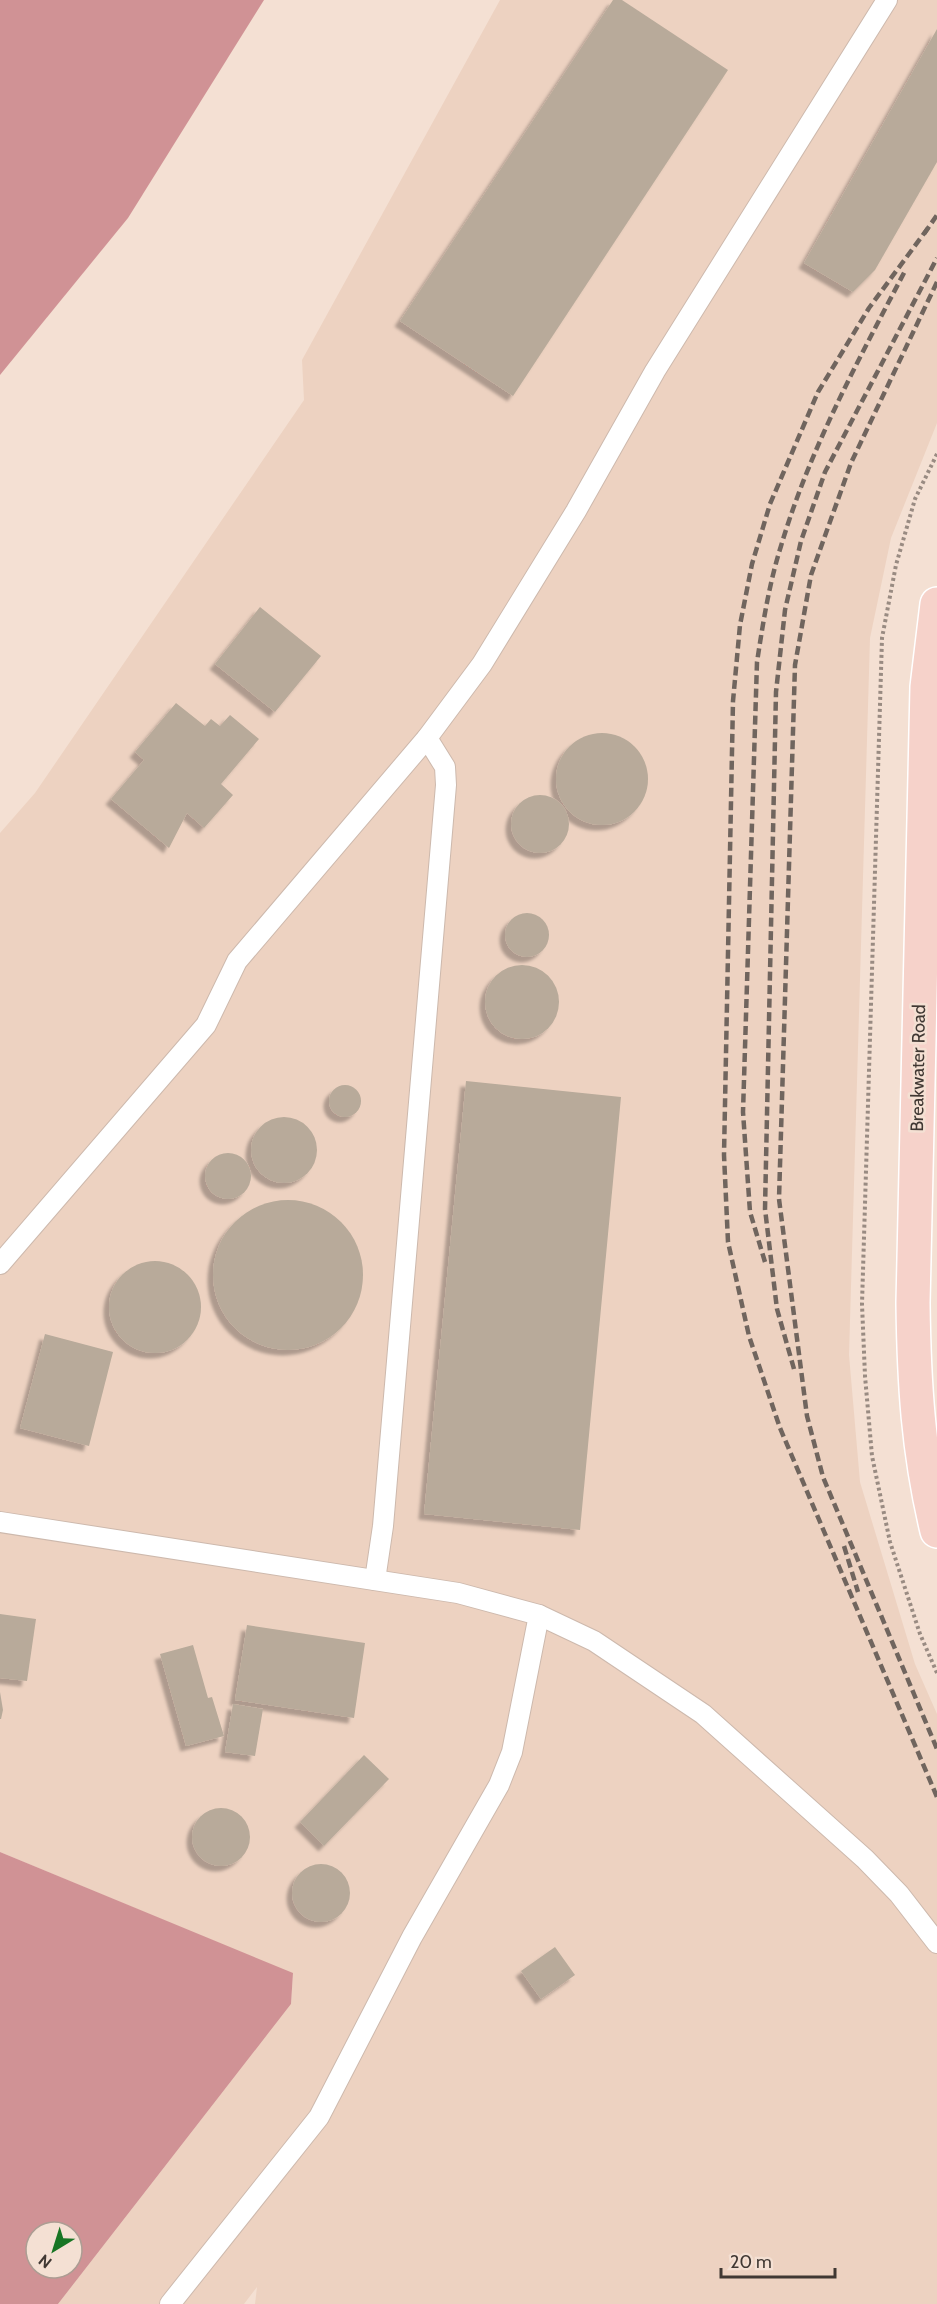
<svg xmlns="http://www.w3.org/2000/svg" width="937" height="2304" viewBox="0 0 937 2304" font-family="Cabin,sans-serif">
  <defs>
    <filter id="shadow"><feDropShadow dx="-5.5" dy="5.5" stdDeviation="1.5" flood-color="#0004"/></filter>
  </defs>
  <rect width="100%" height="100%" fill="#f4e0d3"/>
  <polygon fill="#edd2c1" points="500,0 937,0 937,423 891,538 870,638 849,1355 860,1482 915,1664 937,1714 937,2304 255,2304 257,2287 244,2304 58,2304 291,2004 293,1974 0,1852 0,833 35,793 304,400 302,360"/>
  <g fill="#d09295" fill-rule="evenodd">
    <polygon points="0,0 264,0 128,218 0,375"/>
    <path d="M0 1852 293 1973 291 2004 58 2304H0ZM36 2232H72V2268H36Z"/>
  </g>
  <g fill="#b8aa9a" filter="url(#shadow)">
    <polygon points="613,0 622,0 728,70 513,396 400,321"/>
    <polygon points="937,29 937,162 875,270 853,292 804,263"/>
    <polygon points="260,607 321,656 275,712 215,664"/>
    <polygon points="176,703 205,726 211,719 220,726 230,715 259,739 221,784 233,795 204,828 187,813 169,848 111,799 144,760 135,752"/>
    <circle cx="602" cy="779" r="46"/>
    <circle cx="540" cy="824" r="29"/>
    <circle cx="527" cy="935" r="22"/>
    <circle cx="522" cy="1002" r="37"/>
    <polygon points="466,1081 621,1097 580,1530 424,1514"/>
    <circle cx="345" cy="1101" r="16"/>
    <circle cx="284" cy="1150" r="33"/>
    <circle cx="228" cy="1176" r="23"/>
    <circle cx="288" cy="1275" r="75"/>
    <circle cx="155" cy="1307" r="46"/>
    <polygon points="45,1334 113,1352 89,1446 20,1428"/>
    <polygon points="0,1614 36,1619 27,1681 0,1678"/>
    <polygon points="247,1625 365,1643 354,1718 235,1700"/>
    <polygon points="193,1645 208,1698 212,1697 224,1736 186,1746 160,1654"/>
    <polygon points="0,1692 3,1710 1,1719 0,1719"/>
    <polygon points="233,1704 263,1709 255,1756 225,1752"/>
    <polygon points="364,1755 389,1779 324,1846 300,1822"/>
    <circle cx="221" cy="1837" r="29"/>
    <circle cx="321" cy="1893" r="29"/>
    <polygon points="555,1947 575,1975 541,1999 521,1971"/>
  </g>
  <g fill="none" stroke-linecap="round" stroke-linejoin="round">
    <g stroke="#cdb9ad" stroke-width="22">
      <g id="service">
        <polyline points="0,1264 206,1025 237,961 427,738 482,664 576,511 655,371 887,0"/>
        <polyline points="0,1522 458,1593 539,1615 594,1641 703,1714 865,1859 899,1894 937,1943"/>
        <polyline points="375,1580 383,1526 446,785 445,767 427,738"/>
        <polyline points="170,2304 319,2117 412,1937 499,1785 512,1752 539,1615"/>
      </g>
    </g>
    <g stroke="#fff" stroke-width="36">
      <path id="trunk" d="M937 604 927 687 913 1303C914 1383 918 1452 937 1531"/>
    </g>
    <polyline stroke="#998b82" stroke-width="4" stroke-dasharray="3 3" stroke-linecap="butt" points="937,454 915,499 896,565 882,638 862,1304 865,1376 872,1456 890,1542 920,1634 937,1673"/>
    <use href="#service" stroke="#fff" stroke-width="20"/>
    <use href="#trunk" stroke="#f6d2ca" stroke-width="33"/>
    <g stroke="#70655e" stroke-width="4.5" stroke-dasharray="9 4.5" stroke-linecap="butt">
      <polyline points="928,228 869,308 818,392 770,504 752,564 740,625 733,701 724,1155 728,1242 749,1336 780,1428 937,1797"/>
      <polyline points="924,234 937,215"/>
      <polyline points="937,282 851,463 811,575 795,665 779,1199 807,1416 823,1477 937,1749"/>
      <path d="M765 1262 750 1212 743 1112 757 662C763 623 769 584 781 546 810 448 859 359 906 269"/>
      <polyline points="794,1369 777,1309 765,1209 776,692 785,610 801,541 825,472 937,258"/>
      <polyline points="844,1546 858,1592"/>
    </g>
  </g>
  <g text-anchor="middle" dominant-baseline="central" stroke-width="5" stroke-linejoin="round" paint-order="stroke">
    <g font-size="18" fill="#403833" stroke="#f4e0d3">
      <text transform="translate(918 1068) rotate(-89)">Breakwater Road</text>
    </g>
  </g>
  <g transform="translate(54 2250) rotate(218)"><circle r="28" fill="#f4e0d3" stroke="#ac9d93" stroke-width="1.5"/>
  <path d="M0-4.5L10 22L0 15L-10 22Z" fill="#187524"/>
  <text y="-9" font-size="16" font-weight="bold" text-anchor="middle" fill="#403833">N</text>
  </g>
  <path d="M721 2268v9h114v-9" fill="none" stroke="#403833" stroke-width="3"/>
  <text x="730" y="2268" font-size="18" fill="#403833" stroke="#f4e0d3" stroke-width="4.5" paint-order="stroke">20 m</text>
</svg>
